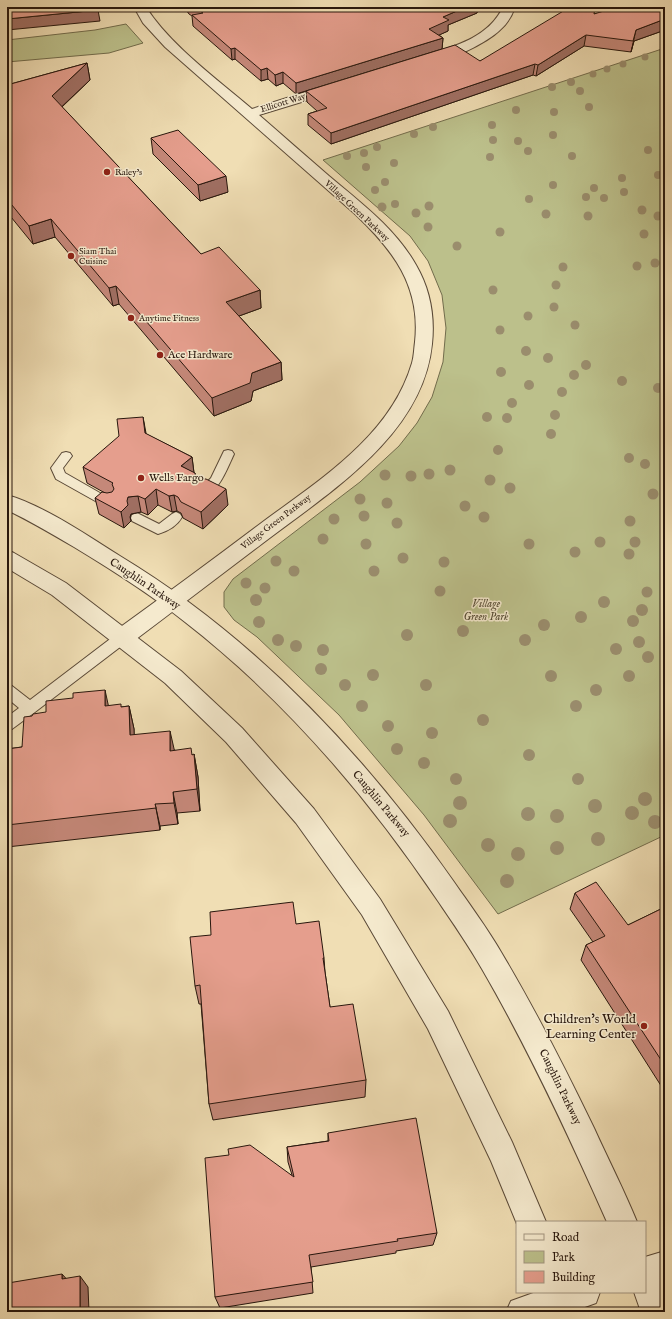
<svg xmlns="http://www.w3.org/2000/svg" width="672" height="1319" viewBox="0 0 672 1319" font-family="'IM FELL English',serif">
  <rect width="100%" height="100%" fill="#f0deb4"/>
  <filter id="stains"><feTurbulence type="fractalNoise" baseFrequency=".005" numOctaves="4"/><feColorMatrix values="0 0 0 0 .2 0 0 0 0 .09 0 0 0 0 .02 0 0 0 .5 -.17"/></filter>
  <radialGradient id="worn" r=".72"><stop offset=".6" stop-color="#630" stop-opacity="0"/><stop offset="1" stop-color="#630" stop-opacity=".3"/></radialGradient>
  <g fill="#bcc08b" stroke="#726c4c">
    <polygon points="126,24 143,43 109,53 7,62 7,40 95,30"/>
    <polygon points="665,48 665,835 498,914 424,815 339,715 257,637 234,620 224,607 224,592 233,579 360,482 399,446 417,423 432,397 443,362 446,328 442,295 428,261 410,236 323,160"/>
  </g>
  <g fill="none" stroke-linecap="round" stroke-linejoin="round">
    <g stroke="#5a4937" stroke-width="2">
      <g id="service">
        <path d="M228 450 232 451 234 454C228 466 217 499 200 494L198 491 211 478 224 451Z"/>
        <polygon points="66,452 70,453 72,456 63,468 65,473 114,501 116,504 114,507 110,508 106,507 56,479 51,468 62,453"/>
        <path d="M176 512 180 514 182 517C177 526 168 531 158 534L132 521 131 518 132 515 137 513 159 524 172 514Z"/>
        <polygon points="123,632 128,633 130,637 128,641 35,712 12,729 7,731 7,717 19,708 7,698 7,684 12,686 30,700 118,633"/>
      </g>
    </g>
    <g stroke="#5a4937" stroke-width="2">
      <g id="minor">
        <path d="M134 7H146C169 44 218 80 252 109L331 84 336 83 341 84 343 87 341 90 259 115C283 136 306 156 329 176 360 202 396 229 416 265 430 289 435 316 432 344 423 435 330 492 263 543 219 576 175 610 131 643L123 645 115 643 112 637 115 631C165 595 215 558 264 521 321 479 391 435 412 363 414 356 414 349 415 342 421 286 393 250 355 214L165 47 143 23Z"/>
        <path d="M503 7H515C512 16 507 24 500 30 488 42 444 65 427 61L425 58 427 55C456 46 489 37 503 7Z"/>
        <polygon points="665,1251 665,1281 645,1287 645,1257"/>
        <polygon points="536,1292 600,1292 596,1303 571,1312 506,1312 511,1301"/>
      </g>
    </g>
    <g stroke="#5a4937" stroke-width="2">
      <g id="tertiary">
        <path d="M7 495C43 505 88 536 120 556 254 637 365 755 454 882 470 905 487 928 501 952 535 1009 565 1068 594 1128 608 1159 624 1190 637 1222H607C569 1136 529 1050 482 969 469 946 453 923 438 901 368 797 284 699 185 622 150 594 112 570 74 547 52 534 30 521 7 510Z"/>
        <polygon points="7,550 14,553 66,583 181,671 242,728 314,809 380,899 448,1011 512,1142 546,1222 517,1222 517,1224 491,1161 428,1029 362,915 296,823 226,742 165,683 52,595 7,568"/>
        <polygon points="645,1265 656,1269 665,1292 665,1312 641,1312 634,1292 645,1292"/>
        <polygon points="543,1292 573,1292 580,1312 548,1312"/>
      </g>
    </g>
    <use href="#service" fill="#f5eace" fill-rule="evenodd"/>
    <use href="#minor" fill="#f5eace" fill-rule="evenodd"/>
    <use href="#tertiary" fill="#f5eace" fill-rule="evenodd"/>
  </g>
  <g fill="#9a8d6d">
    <circle cx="645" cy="57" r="3.5"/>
    <circle cx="623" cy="64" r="3.5"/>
    <circle cx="607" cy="69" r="3.5"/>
    <circle cx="593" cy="74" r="3.5"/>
    <circle cx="571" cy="82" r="4"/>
    <circle cx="552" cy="87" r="4"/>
    <circle cx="580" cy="91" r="4"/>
    <circle cx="589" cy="107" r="4"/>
    <circle cx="516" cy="110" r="4"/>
    <circle cx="554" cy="112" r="4"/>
    <circle cx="492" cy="125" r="4"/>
    <circle cx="433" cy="127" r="4"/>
    <circle cx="414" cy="134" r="4"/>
    <circle cx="553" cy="135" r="4"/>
    <circle cx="493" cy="140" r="4"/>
    <circle cx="518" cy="141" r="4"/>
    <circle cx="377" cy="147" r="4"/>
    <circle cx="648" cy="150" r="4"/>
    <circle cx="528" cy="151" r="4"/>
    <circle cx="364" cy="153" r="4"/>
    <circle cx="347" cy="156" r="4"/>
    <circle cx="572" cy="156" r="4"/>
    <circle cx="490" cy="157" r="4"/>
    <circle cx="394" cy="163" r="4"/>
    <circle cx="366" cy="167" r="4"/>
    <circle cx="658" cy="175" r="4"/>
    <circle cx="622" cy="178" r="4"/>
    <circle cx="385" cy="182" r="4"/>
    <circle cx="553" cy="185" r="4"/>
    <circle cx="594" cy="188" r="4"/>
    <circle cx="375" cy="190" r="4"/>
    <circle cx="624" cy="192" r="4"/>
    <circle cx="586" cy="197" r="4"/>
    <circle cx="604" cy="198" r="4"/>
    <circle cx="529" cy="199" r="4"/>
    <circle cx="395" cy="204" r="4"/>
    <circle cx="429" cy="206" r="4.5"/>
    <circle cx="382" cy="207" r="4.5"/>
    <circle cx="642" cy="210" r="4.5"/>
    <circle cx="416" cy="213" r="4.5"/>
    <circle cx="546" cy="214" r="4.5"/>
    <circle cx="588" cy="216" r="4.5"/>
    <circle cx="658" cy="216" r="4.5"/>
    <circle cx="428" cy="227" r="4.5"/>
    <circle cx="500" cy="232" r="4.5"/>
    <circle cx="644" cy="234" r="4.5"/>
    <circle cx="457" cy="246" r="4.5"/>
    <circle cx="655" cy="263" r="4.5"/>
    <circle cx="637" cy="266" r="4.5"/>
    <circle cx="563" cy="267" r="4.5"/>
    <circle cx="556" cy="285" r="4.5"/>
    <circle cx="493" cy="290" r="4.5"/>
    <circle cx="554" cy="307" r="4.5"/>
    <circle cx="528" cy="316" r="4.5"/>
    <circle cx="575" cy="325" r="4.5"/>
    <circle cx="500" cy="330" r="4.5"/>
    <circle cx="526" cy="351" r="5"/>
    <circle cx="548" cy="358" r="5"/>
    <circle cx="586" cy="365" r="5"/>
    <circle cx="501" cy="372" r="5"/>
    <circle cx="574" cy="375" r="5"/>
    <circle cx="622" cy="381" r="5"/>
    <circle cx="529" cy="385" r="5"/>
    <circle cx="658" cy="388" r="5"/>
    <circle cx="562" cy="392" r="5"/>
    <circle cx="512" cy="403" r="5"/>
    <circle cx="555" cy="415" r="5"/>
    <circle cx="487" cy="417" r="5"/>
    <circle cx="507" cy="418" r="5"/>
    <circle cx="551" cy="434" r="5"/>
    <circle cx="498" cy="450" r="5"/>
    <circle cx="629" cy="458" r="5"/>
    <circle cx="645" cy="464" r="5"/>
    <circle cx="450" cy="470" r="5.5"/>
    <circle cx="429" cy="474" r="5.5"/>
    <circle cx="385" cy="475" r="5.5"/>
    <circle cx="411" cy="476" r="5.5"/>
    <circle cx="490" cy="480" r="5.5"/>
    <circle cx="510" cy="488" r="5.5"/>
    <circle cx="653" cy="494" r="5.5"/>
    <circle cx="360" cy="499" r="5.5"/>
    <circle cx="387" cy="503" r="5.5"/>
    <circle cx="465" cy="506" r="5.5"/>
    <circle cx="364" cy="516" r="5.5"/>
    <circle cx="484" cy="517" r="5.5"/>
    <circle cx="334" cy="519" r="5.5"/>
    <circle cx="630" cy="521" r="5.5"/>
    <circle cx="397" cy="523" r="5.5"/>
    <circle cx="323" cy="539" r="5.5"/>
    <circle cx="600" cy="542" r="5.5"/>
    <circle cx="635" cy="542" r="5.5"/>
    <circle cx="366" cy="544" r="5.5"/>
    <circle cx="529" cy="544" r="5.5"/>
    <circle cx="575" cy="552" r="5.5"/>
    <circle cx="629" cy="554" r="5.5"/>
    <circle cx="403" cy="558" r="5.5"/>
    <circle cx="276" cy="561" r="5.5"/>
    <circle cx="444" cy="562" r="5.5"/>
    <circle cx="294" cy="571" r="5.5"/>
    <circle cx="374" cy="571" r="5.5"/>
    <circle cx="246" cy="583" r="5.5"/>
    <circle cx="265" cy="588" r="5.5"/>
    <circle cx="440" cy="591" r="5.5"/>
    <circle cx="647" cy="592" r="5.5"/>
    <circle cx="256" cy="600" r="6"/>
    <circle cx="604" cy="602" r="6"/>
    <circle cx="642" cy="610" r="6"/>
    <circle cx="581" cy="617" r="6"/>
    <circle cx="633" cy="621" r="6"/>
    <circle cx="259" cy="622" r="6"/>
    <circle cx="544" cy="625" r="6"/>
    <circle cx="463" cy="631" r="6"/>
    <circle cx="407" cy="635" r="6"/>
    <circle cx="278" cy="640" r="6"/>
    <circle cx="525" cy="640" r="6"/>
    <circle cx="639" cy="642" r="6"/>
    <circle cx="296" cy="646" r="6"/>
    <circle cx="616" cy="649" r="6"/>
    <circle cx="323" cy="650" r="6"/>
    <circle cx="648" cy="657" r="6"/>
    <circle cx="321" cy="669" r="6"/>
    <circle cx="373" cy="675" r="6"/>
    <circle cx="551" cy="676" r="6"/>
    <circle cx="629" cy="676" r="6"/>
    <circle cx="345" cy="685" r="6"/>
    <circle cx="426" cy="685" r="6"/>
    <circle cx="596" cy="690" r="6"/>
    <circle cx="362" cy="706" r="6"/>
    <circle cx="576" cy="706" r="6"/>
    <circle cx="483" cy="720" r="6"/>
    <circle cx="388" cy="726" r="6"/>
    <circle cx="432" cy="733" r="6"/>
    <circle cx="397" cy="749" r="6"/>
    <circle cx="529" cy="755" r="6"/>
    <circle cx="424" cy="763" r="6"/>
    <circle cx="456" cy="779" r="6"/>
    <circle cx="578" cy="779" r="6"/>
    <circle cx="645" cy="799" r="7"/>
    <circle cx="460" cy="803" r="7"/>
    <circle cx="595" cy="806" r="7"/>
    <circle cx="632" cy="813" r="7"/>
    <circle cx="528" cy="814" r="7"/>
    <circle cx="557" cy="816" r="7"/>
    <circle cx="450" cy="821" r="7"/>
    <circle cx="655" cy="822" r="7"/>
    <circle cx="598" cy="839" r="7"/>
    <circle cx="488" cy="845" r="7"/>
    <circle cx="557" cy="848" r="7"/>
    <circle cx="518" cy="854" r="7"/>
    <circle cx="507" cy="881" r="7"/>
  </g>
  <g fill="#c58879" stroke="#28170d">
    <polygon points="184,7 478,7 477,13 448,25 448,31 439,35 443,38 442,49 296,94 283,83 276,86 268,79 261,81 235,59 232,60 193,26 192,16 189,14"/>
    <polygon points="665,7 665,30 634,41 631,52 584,46 536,76 533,75 331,144 308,125 308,114 317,111 307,102 306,91 480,61 594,14"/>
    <polygon points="87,63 90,80 62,107 201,254 260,290 261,308 239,316 281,362 282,380 253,391 251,401 214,416 119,304 113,306 55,237 33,244 11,217 7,218 7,85"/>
    <polygon points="151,138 228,192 200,201 153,154"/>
    <polygon points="146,434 192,457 194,473 195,473 196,477 228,505 203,529 183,518 181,513 177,511 172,512 158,505 148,515 141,512 131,514 130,517 131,521 124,528 99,514 95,498 105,493 87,483 83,467"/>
    <polygon points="109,706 121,707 129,706 134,729 134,735 174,750 193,755 194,754 198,777 200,811 177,813 178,824 160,826 160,830 7,847 7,749 22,747 32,716"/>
    <polygon points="575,893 628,925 665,907 665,1092 581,960 586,945 593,942 570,909"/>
    <polygon points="296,924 324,958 325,972 330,1007 366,1080 365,1097 213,1120 209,1104 201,1004 199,1004 195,986"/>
    <polygon points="328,1133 437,1233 433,1245 396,1251 396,1253 311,1267 313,1293 220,1308 215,1297 292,1175 288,1162 287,1147 328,1141"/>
  </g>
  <g fill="#a06f63" stroke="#28170d">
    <polygon points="466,7 478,7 477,13 448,25 448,31 428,40 429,29 443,17"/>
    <polygon points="98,10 100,21 7,30 7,19"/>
    <polygon points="665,19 665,30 634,41 631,52 636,30"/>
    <polygon points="586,35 584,46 536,76 538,65"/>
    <polygon points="443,38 442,49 296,94 296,83"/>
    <polygon points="235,48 235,59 232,60 231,49"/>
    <polygon points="87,63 90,80 55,113 52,96"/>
    <polygon points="535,64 533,75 331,144 331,133"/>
    <polygon points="267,68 268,79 261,81 261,70"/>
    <polygon points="283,72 283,83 276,86 275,75"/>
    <polygon points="226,176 228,192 200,201 198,185"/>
    <polygon points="7,199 11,217 7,218"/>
    <polygon points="51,219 55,237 33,244 29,226"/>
    <polygon points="116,286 119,304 113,306 109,288"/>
    <polygon points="260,290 261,308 228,320 226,302"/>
    <polygon points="281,362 282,380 253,391 251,401 214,416 212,398 252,373"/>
    <polygon points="143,417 146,433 147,449"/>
    <polygon points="192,457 194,473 181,466"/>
    <polygon points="156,489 158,505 148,515 145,499"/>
    <polygon points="226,489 228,505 203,529 201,512"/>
    <polygon points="174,495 177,511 172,512 169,496"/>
    <polygon points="138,496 141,512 131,514 130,517 131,521 124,528 121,512 128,497"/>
    <polygon points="105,690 110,713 105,706"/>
    <polygon points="129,706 134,729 135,757 130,735"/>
    <polygon points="170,731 175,753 170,751"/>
    <polygon points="194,754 198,777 200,811 197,789"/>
    <polygon points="173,792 177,813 178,824 174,803"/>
    <polygon points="155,804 160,826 160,830 156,808"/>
    <polygon points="62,1274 72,1285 62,1279"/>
    <polygon points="80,1276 88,1287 89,1312 80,1312"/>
  </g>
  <g fill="#e59e8d" stroke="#28170d">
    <polygon points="7,7 97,7 98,10 7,19"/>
    <polygon points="194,7 466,7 443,17 449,20 429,29 443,38 296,83 283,72 275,75 267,68 261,70 235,48 231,49 192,15 203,13"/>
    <polygon points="570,7 595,7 594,14 617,7 665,7 665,19 636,30 633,41 586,35 538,65 535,64 331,133 308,114 327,108 306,91 455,45 480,61"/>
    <polygon points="87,63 52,96 201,254 219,247 260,290 226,302 281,362 252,373 250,383 212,398 116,286 109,288 51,219 29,226 7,199 7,85"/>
    <polygon points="178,130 226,176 198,185 151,138"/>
    <polygon points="143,417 145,433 192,457 181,466 195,473 195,476 198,479 206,479 226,489 201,512 181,502 178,497 174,495 169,496 156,489 145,499 138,496 128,497 127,501 128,505 121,512 95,498 102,492 107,493 112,492 114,489 112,484 113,483 83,467 119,436 117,419"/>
    <polygon points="105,690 105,706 121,704 121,707 129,706 130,735 170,731 170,751 191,748 192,755 194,754 197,789 173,792 174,803 155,804 156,808 7,825 7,749 22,747 24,717 32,716 33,714 46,712 46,701 73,698 73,693"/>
    <polygon points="596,882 628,925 665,907 665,1066 586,945 605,936 575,893"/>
    <polygon points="293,902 296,924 319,921 324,958 323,958 330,1007 353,1004 366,1080 209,1104 200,985 195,986 190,937 211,935 210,912"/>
    <polygon points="416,1118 437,1233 397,1239 398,1241 309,1255 313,1282 215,1297 205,1158 229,1155 228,1149 250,1145 294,1177 287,1147 329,1141 328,1133"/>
    <polygon points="62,1274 62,1279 80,1276 80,1312 7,1312 7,1282 8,1282 8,1283"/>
  </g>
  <g fill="#8f2418" stroke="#f5eace" stroke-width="1.5">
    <circle cx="107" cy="172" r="4"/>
    <circle cx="71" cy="256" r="4"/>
    <circle cx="131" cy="318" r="4"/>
    <circle cx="160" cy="355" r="4"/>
    <circle cx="141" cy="478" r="4"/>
    <circle cx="644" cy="1026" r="4"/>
  </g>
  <g text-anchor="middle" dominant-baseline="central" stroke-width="3" stroke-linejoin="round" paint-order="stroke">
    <g font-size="9" fill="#28170d" stroke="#f5eace">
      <text transform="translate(283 103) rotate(-17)">Ellicott Way</text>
      <text transform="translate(357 211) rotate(43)">Village Green Parkway</text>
      <text transform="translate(276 522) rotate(-37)">Village Green Parkway</text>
    </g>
    <g font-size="9" fill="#28170d" stroke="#f5eace" text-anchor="start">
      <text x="115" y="172">Raley's</text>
      <text x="79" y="251">Siam Thai<tspan x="79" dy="10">Cuisine</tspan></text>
      <text x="139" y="318">Anytime Fitness</text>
    </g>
    <g font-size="11" fill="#28170d" stroke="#f5eace" text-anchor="start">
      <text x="168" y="355">Ace Hardware</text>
      <text x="149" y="478">Wells Fargo</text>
    </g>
    <g font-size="11" fill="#28170d" stroke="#f5eace">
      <text transform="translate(145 584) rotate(34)">Caughlin Parkway</text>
      <text transform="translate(381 804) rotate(50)">Caughlin Parkway</text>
      <text transform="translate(560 1087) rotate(64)">Caughlin Parkway</text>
    </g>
    <g font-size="11" font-style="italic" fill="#544a33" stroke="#f5eace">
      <text x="486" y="604">Village<tspan x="486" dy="13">Green Park</tspan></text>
    </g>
    <g font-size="13" fill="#28170d" stroke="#f5eace" text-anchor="end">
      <text x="636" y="1019">Children's World<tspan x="636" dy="15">Learning Center</tspan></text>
    </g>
  </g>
  <rect width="672" height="1319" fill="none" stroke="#f0deb4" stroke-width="24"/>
  <rect x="8" y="8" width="656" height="1303" fill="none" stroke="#28170d" stroke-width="2"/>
  <rect x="12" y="12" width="648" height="1295" fill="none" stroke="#28170d"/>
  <rect x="516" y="1221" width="130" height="72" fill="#f5eace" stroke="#a39681"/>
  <rect x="524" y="1234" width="20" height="6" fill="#f5eace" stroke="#a39681"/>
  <text x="552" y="1241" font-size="12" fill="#28170d">Road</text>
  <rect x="524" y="1251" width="20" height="12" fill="#bcc08b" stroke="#a39681"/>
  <text x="552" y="1261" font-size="12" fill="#28170d">Park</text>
  <rect x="524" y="1271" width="20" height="12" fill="#e59e8d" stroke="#a39681"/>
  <text x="552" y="1281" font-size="12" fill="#28170d">Building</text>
  <rect width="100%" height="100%" filter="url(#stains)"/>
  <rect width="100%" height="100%" fill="url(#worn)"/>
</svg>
